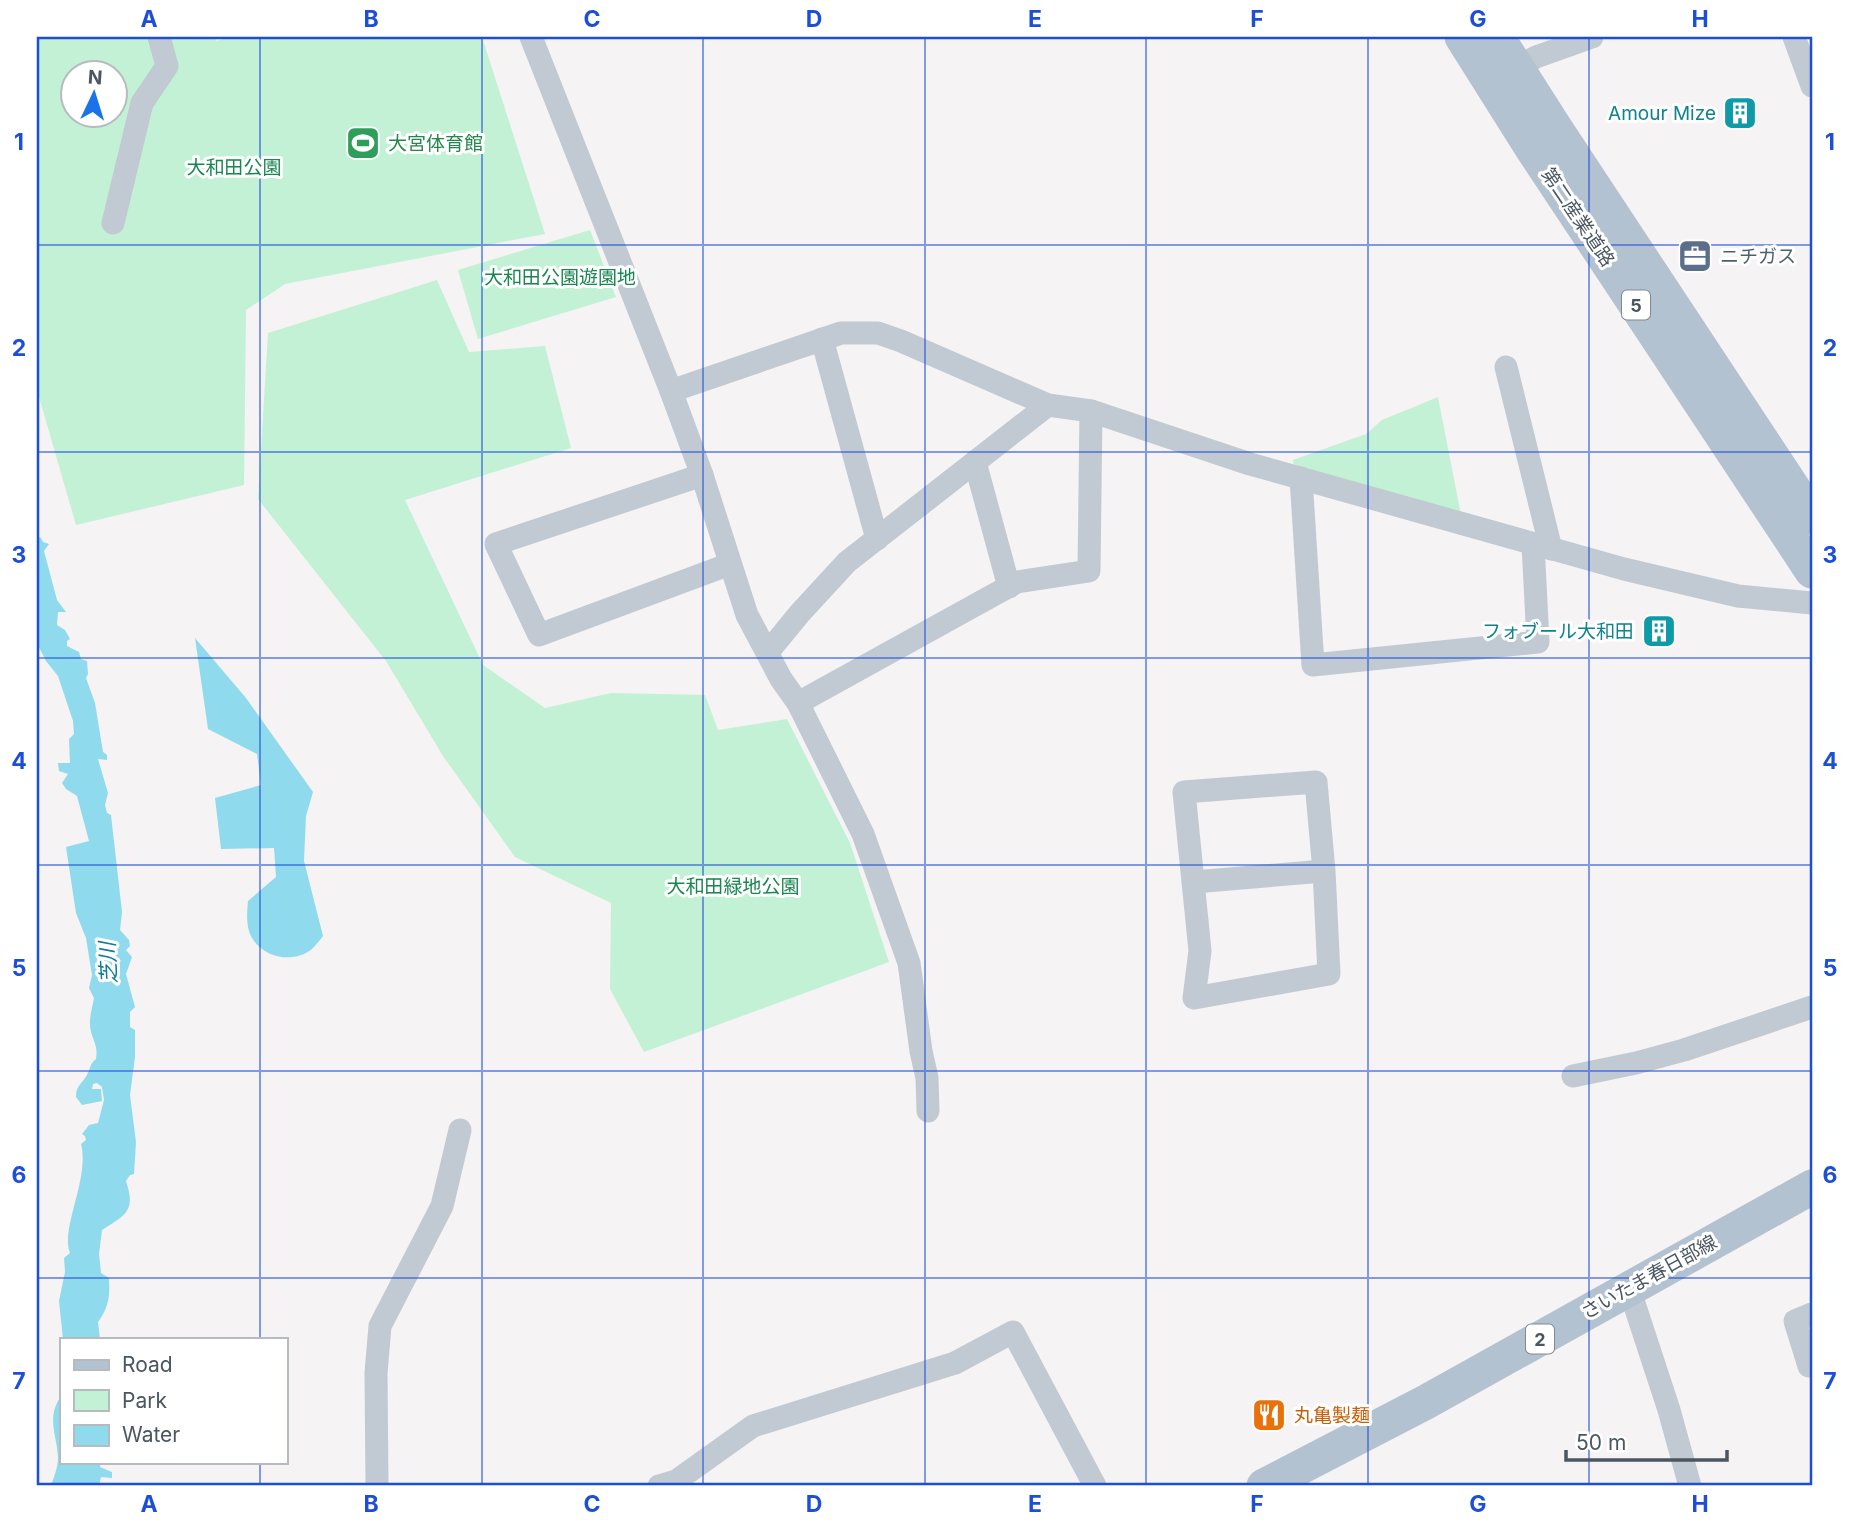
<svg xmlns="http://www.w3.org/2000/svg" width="1849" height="1523" viewBox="0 0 1849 1523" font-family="Inter,'Noto Sans JP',sans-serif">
  <rect width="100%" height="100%" fill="#f5f3f3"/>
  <g fill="#c3f1d5" fill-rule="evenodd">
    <path d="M37 37H215L216 41 230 37H482L545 234 285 284 246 310 244 485 76 525 37 390ZM74 74H116V116H74Z"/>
    <polygon points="590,230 616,297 478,339 458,270"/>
    <polygon points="437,280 469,352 545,346 571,448 405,500 483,665 545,708 611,693 705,695 718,730 787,719 850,843 889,962 644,1052 610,989 611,903 515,857 443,756 386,661 258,499 268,333"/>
    <polygon points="1438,397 1461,515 1294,470 1293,460 1366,434 1382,420"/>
  </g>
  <g fill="#90daee">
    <path d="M37 536 41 538 43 542 49 544 44 551 57 600 66 612H58L57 625 65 630 70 639 67 641V646L79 652 81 659 87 661 88 674 86 678 95 703 103 752 107 755V760L98 759 108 793 105 805 107 813 111 815 122 912 120 930 129 940 130 946 126 950 132 957 126 974 135 1007 130 1012V1027L135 1030V1057L130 1095 136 1142 134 1174 130 1175 126 1181C136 1211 126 1215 102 1230L99 1254 101 1273 109 1278C110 1296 109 1307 98 1322L100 1339H63L59 1301 65 1272 64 1258 70 1253C60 1229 90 1178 81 1144L86 1140 85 1136 82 1134 89 1125 98 1123 104 1100 102 1087 97 1083 93 1084 92 1089H101L102 1101 82 1105 76 1097C76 1085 82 1084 87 1075 91 1068 89 1065 96 1059 98 1046 94 1043 91 1032 88 1020 92 1009 94 998L89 988 92 975 86 938 76 913 66 847 89 841 77 796 66 789 62 783 68 774 59 771 58 763H70L69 739 74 734 73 721 58 676 46 661 39 647 37 634Z"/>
    <path d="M195 638 246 698 313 792 306 816 304 861 323 936C320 940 316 945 312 949 292 965 260 957 250 934 246 924 247 912 248 901L276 877 274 848 221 849 215 798 261 785 257 754 208 729Z"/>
    <path d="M61 1396V1462H101L100 1467 112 1472V1478L101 1477 99 1486H51C54 1477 58 1467 58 1458 57 1434 46 1418 61 1396Z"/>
  </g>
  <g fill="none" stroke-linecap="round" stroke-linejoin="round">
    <g stroke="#c1cad2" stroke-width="23">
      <polyline points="531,37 671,391 702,475 747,615 781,679 798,703 863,834 909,963 921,1051 927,1078 928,1111"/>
      <polyline points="1794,37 1812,86"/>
      <polyline points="1505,74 1536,57 1592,37"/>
      <polyline points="113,223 142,103 167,66 159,37"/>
      <polyline points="822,339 877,539"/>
      <polyline points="1506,367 1551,549"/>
      <polyline points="671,391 841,333 878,333 901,341 1048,405 1091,411 1250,464 1624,569 1738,596 1812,603"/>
      <polyline points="975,462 1009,587"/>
      <polyline points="702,475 496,544 539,635 730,564"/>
      <polyline points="1301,478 1313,665 1538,642 1533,544"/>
      <polyline points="768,652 800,613 847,562 1048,405"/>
      <polyline points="798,703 1017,582 1089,571 1091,411"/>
      <polyline points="1194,882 1324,871 1316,782 1184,792 1200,951 1194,998 1329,974 1324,871"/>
      <polyline points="1573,1076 1636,1063 1684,1050 1812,1007"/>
      <polyline points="1629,1288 1669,1410 1690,1486"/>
      <polyline points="1812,1314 1795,1321 1809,1366 1812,1365"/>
      <polyline points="377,1486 376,1373 380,1326 442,1206 460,1130"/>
      <polyline points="659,1486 676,1481 753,1426 955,1363 1013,1332 1095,1486"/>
    </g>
    <g stroke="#b3c2d1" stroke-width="35">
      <polyline points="1462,37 1530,145 1812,571"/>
      <polyline points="1497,37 1555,128 1812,517"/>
      <polyline points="1264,1486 1426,1402 1812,1187"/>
    </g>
  </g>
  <path fill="none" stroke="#1d4ed8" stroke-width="2" stroke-opacity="0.55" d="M260 37V1339M482 37V1486M703 37V1486M925 37V1486M1146 37V1486M1368 37V1486M1589 37V1486M37 245H1812M37 452H1812M37 658H1812M37 865H1812M37 1071H1812M37 1278H1812M260 1462V1486"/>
  <defs>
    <g id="building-square" transform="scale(1.75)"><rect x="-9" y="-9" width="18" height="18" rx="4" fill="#0f9aa8" stroke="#fff"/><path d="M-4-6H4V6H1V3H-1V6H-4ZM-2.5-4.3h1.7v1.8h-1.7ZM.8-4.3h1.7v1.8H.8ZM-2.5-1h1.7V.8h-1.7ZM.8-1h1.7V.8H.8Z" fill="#fff"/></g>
    <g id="stadium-square" transform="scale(1.75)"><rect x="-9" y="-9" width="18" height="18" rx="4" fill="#2e9e5b" stroke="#fff"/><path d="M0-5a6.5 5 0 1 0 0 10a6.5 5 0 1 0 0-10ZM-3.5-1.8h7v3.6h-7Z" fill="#fff"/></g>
    <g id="office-square" transform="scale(1.75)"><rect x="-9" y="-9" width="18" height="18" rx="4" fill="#5c6f8a" stroke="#fff"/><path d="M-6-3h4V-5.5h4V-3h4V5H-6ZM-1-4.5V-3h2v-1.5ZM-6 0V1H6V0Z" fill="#fff"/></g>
    <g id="restaurant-square" transform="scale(1.75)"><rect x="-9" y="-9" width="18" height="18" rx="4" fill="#e8710a" stroke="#fff"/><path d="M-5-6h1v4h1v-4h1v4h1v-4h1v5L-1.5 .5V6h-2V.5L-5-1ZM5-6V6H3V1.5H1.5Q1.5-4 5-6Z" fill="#fff"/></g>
  </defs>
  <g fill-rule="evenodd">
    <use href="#building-square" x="1740" y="113"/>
    <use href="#stadium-square" x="363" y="143"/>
    <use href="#office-square" x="1695" y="256"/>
    <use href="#building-square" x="1659" y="631"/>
    <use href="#restaurant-square" x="1269" y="1415"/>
  </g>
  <g text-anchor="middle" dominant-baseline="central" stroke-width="6" stroke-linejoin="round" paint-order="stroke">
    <g fill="#fff" stroke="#808990" stroke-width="2">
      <rect x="1622" y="290.5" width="28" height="29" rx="5"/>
      <rect x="1526" y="1324.5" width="28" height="29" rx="5"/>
    </g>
    <g font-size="18" font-weight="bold" fill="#4a5661">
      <text x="1636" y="305">5</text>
      <text x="1540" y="1339">2</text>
    </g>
    <g font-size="19" fill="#0d838f" stroke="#fff" text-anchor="end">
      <text x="1716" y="113">Amour Mize</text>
      <text x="1634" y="631">フォブール大和田</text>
    </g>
    <g font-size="19" fill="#27864d" stroke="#fff" text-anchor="start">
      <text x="388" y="143">大宮体育館</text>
    </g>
    <g font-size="19" fill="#17864f" stroke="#fff">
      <text x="234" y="167">大和田公園</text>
      <text x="560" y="277">大和田公園遊園地</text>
      <text x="733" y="886">大和田緑地公園</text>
    </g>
    <g font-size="19" fill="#4a5661" stroke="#fff">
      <text transform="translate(1578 217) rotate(56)">第二産業道路</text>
      <text transform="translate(1649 1277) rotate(-29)">さいたま春日部線</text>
    </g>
    <g font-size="19" fill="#4e5e75" stroke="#fff" text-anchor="start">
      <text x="1720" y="256">ニチガス</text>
    </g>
    <g font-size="19" fill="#c56008" stroke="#fff" text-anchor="start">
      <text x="1294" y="1415">丸亀製麺</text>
    </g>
    <g font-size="21" font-style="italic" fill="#0c7c9b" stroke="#fff">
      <text transform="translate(108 963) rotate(-93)">芝川</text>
    </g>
  </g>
  <rect width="1849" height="1523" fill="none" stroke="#ffffff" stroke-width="77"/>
  <rect x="60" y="1338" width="228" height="126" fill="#ffffff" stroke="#b7bbc0" stroke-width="2"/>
  <rect x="74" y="1360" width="35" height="10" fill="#b3c2d1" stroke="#b7bbc0" stroke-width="2"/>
  <text x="122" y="1372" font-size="21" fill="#4a5661">Road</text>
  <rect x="74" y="1390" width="35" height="21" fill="#c3f1d5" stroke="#b7bbc0" stroke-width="2"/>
  <text x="122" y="1408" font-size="21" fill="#4a5661">Park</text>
  <rect x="74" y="1425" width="35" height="21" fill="#90daee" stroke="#b7bbc0" stroke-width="2"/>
  <text x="122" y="1442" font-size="21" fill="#4a5661">Water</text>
  <g transform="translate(94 94) rotate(4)"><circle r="33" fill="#ffffff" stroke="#b7bbc0" stroke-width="2"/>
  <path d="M0-5L12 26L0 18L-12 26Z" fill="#1a73e8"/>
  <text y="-10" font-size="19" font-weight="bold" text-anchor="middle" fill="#4a5661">N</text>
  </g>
  <path d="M1566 1450v10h161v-10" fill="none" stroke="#4a5661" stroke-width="3.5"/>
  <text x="1576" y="1450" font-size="21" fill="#4a5661" stroke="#ffffff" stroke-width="5" paint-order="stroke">50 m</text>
  <rect x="38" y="38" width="1773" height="1446" fill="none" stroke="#1d4ed8" stroke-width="2.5"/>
  <g font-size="23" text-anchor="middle" font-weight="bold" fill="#1d4ed8">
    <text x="149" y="27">A</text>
    <text x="371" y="27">B</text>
    <text x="592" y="27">C</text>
    <text x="814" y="27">D</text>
    <text x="1035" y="27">E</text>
    <text x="1257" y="27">F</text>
    <text x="1478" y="27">G</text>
    <text x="1700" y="27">H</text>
    <text x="19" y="150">1</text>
    <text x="1830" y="150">1</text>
    <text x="19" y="356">2</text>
    <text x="1830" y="356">2</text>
    <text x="19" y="563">3</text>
    <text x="1830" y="563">3</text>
    <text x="19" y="769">4</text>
    <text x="1830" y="769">4</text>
    <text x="19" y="976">5</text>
    <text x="1830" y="976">5</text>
    <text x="19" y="1183">6</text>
    <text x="1830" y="1183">6</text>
    <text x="19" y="1389">7</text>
    <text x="1830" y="1389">7</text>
    <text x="149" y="1512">A</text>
    <text x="371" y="1512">B</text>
    <text x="592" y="1512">C</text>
    <text x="814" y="1512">D</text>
    <text x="1035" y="1512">E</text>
    <text x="1257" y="1512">F</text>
    <text x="1478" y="1512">G</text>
    <text x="1700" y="1512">H</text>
  </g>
</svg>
